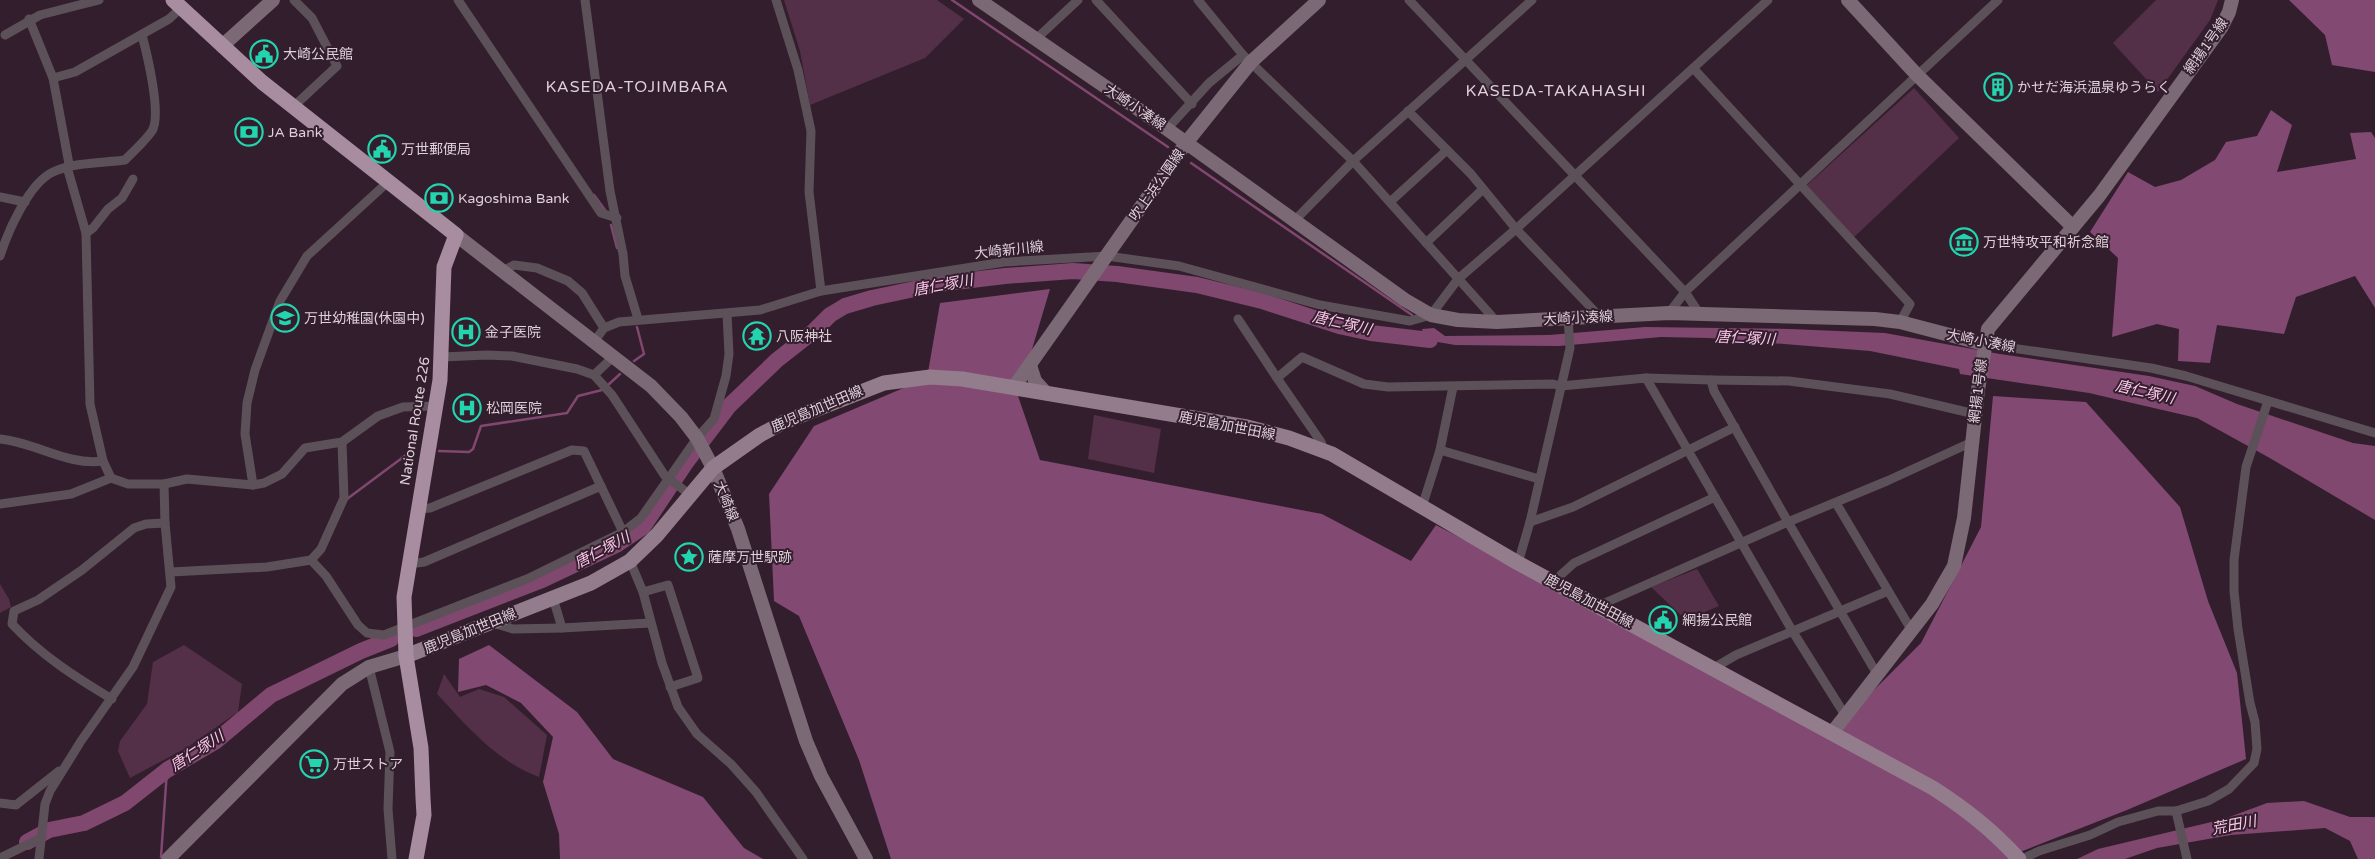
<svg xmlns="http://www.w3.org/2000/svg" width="2375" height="859" viewBox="0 0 2375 859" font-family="'Varela Round','Noto Sans JP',sans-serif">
  <rect width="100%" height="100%" fill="#331e2d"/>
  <g fill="#533048">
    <polygon points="784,0 937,0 964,19 925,58 810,105 800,51"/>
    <polygon points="2156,0 2218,0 2210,20 2158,92 2113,43"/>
    <polygon points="1914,88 1959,138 1852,239 1805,187"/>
    <polygon points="1094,415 1161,429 1154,473 1088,459"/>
    <polygon points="1697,569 1719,606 1686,620 1651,587"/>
    <polygon points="0,584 9,599 11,607 0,613"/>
    <polygon points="184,645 242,684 238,712 188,747 130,778 118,751 120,741 147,704 153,662"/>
    <path d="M444 674 460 697 479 689 504 697 547 735 539 777C496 761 468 727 437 694Z"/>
  </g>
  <g fill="#824972">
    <polygon points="2289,0 2375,0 2375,72 2332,65 2325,35"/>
    <polygon points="2271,110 2292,125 2277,172 2356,159 2350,133 2371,132 2375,138 2375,308 2355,276 2296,297 2284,334 2217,325 2210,363 2178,361 2179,329 2157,324 2112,337 2118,258 2090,232 2128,172 2155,187 2181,180 2215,160 2226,142 2257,136"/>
    <polygon points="1050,289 1018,396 1040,460 1322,514 1411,561 1436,525 1832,732 1921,643 1981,527 1993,396 2086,402 2180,507 2208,601 2237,673 2246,759 2127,810 2010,856 2010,859 891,859 859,760 799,616 774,601 769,494 814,426 927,378 940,303"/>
    <polygon points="489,645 577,712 613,759 703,797 744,848 763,859 560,859 559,834 543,782 553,737 521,703 486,685 458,692 459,659"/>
  </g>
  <g fill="#80476f">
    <polygon points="1645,327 1790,329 1885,333 2000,354 2149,376 2195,386 2237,404 2353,443 2375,446 2375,520 2268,457 2197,418 2089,393 1960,374 1959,369 1870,351 1709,338 1661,337 1559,346 1455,345 1409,337 1423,333 1422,329 1434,328 1445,336 1549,335"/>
    <polygon points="2304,801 2350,817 2375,817 2375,859 2358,859 2350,841 2325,828 2231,835 2157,848 2125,859 2077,859 2098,849 2224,819 2267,803"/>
  </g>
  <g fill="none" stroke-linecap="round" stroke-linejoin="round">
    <g stroke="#80476f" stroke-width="2.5">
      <polyline points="952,0 1168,147"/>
      <polyline points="1191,163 1412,315"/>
      <polyline points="594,195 605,210"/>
      <polyline points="611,225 617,248"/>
      <polyline points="634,361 644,354 637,327"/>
      <polyline points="608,385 620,374"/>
      <polyline points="439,451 469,452 473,449 481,426 567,413 578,396 602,390"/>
      <polyline points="347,499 406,455"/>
      <polyline points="161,857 167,770"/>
    </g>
    <g stroke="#80476f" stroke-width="16">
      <polyline points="416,629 542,580 616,545 643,527 685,464 729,406 777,360 814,331 830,315 845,306 872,298 938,284 1005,276 1073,271 1117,274 1197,285 1262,301 1339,326 1371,333 1430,340"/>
      <polyline points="27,842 49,830 84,823 125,803 167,770 216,741 271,695 361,651 391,639"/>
    </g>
    <g stroke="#5d5159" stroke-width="9">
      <polyline points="458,0 601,213 617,218"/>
      <polyline points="585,0 610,191 623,254 625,276 638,319"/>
      <polyline points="776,0 798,70 811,131 809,192 821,291"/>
      <polyline points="1096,0 1192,104"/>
      <polyline points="1198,0 1243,55 1353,161 1497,322"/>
      <polyline points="1409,0 1685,292 1699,313"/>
      <polyline points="29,19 53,78 69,164 67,167 86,233 90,404 103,461 111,478 128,484 164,484 187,479 253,485 264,483 282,474 305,448 342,442 378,416 403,407 435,406"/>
      <polyline points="5,35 40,15 99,0"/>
      <polyline points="1036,39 1078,0"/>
      <polyline points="1694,69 1910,304 1900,322"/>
      <polyline points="53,78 75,72 169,19 181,8"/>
      <polyline points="293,107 337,66 312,18 294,0"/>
      <polyline points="1408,111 1471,174 1516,229 1600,317"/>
      <polyline points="1167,129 1209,83 1243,55"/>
      <polyline points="0,197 25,202"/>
      <polyline points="1390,202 1447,150"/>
      <polyline points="1294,221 1353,161 1532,0"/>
      <polyline points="86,233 93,228 108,209 122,198 133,179"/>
      <polyline points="1426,243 1483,189"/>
      <path d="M0 256C8 231 29 183 53 172 74 162 103 163 125 160 134 151 145 141 152 131 162 115 147 54 142 35"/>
      <polyline points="503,271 514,265 537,268 568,281 582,293 604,328"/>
      <polyline points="1669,313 1685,292 1998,0"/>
      <polyline points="1238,319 1277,378"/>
      <polyline points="594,342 604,328 619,322 760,310 821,291 1004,262 1107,256 1179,266 1320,305 1410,321 1431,315 1458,279 1516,229 1768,0"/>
      <polyline points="1984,344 2151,368 2186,376 2375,433"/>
      <polyline points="442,357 487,355 512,356 577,369 594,375 612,395 665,476 692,496"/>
      <polyline points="594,375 614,356"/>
      <polyline points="1646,378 1711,380 1714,391 1788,522 1877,674"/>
      <polyline points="1711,380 1789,381 1890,394 1975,414"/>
      <path d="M0 439C35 442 67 466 103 461"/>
      <polyline points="1440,450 1539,479"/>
      <polyline points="1324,451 1321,442 1277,378 1302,357 1364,384 1388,387 1553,384 1561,386 1646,378 1793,632 1845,715"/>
      <polyline points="253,485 245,434 247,403 255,370 280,301 307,256 389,181"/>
      <polyline points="1836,503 1912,631"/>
      <polyline points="0,504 71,494 111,478"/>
      <polyline points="1422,507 1440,450 1453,387"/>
      <polyline points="418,509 430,508 572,450 584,451 623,532"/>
      <polyline points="1530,522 1573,507 1735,427"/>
      <polyline points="311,560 326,576 358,625 367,633 384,635 527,579 623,532 641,518 697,438 714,419 726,376 729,354 727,314"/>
      <polyline points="630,561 643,592 662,663 678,707 697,734 731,764 756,792 803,859"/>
      <polyline points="1518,563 1530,522 1570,348 1568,318"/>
      <polyline points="409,564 424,562 601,486"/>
      <polyline points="171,572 267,567 311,560 321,549 344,498 342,442"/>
      <polyline points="1553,582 1574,563 1715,497"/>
      <polyline points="643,592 668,585 698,678 670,687"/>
      <polyline points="553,598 562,628 650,623"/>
      <polyline points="1598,606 1788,522 1887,481 1972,442"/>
      <polyline points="493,623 513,629 562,628"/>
      <polyline points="369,667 390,752 388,809 392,859"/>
      <polyline points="1716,671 1719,665 1736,655 1888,591"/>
      <path d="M112 699C75 677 41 655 12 624L14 611 38 600 82 570 134 528 146 524 165 523"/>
      <polyline points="0,803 16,805 59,771"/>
      <polyline points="2176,811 2187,859"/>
      <polyline points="0,858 41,838"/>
      <polyline points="39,859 45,804 50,791 81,741 133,667 171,587 165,523 164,484"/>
      <polyline points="2022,859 2039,851 2090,835 2118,822 2158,811 2176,811 2208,801 2229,789 2254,763 2257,749 2255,722 2250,703 2238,629 2234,591 2234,560 2246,467 2268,401"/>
    </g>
    <g stroke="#7b6975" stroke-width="14">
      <polyline points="979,0 1167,129 1405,300 1431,315 1458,320 1497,322 1669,313 1875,319 1900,322 1984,344"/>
      <polyline points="1848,0 1916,74 2073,227"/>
      <polyline points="222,46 273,0"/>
      <polyline points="456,235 651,386 681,417 697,438 713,468 738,529 806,741 821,776 866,859"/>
      <polyline points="1030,365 1035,381 1046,393"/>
      <polyline points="1014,387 1186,143 1251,62 1319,0"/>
      <polyline points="1832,733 1932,604 1954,566 1964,518 1978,390 1988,329 2099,196 2221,28 2229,12 2232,0"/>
      <polyline points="168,859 342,684 369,667 406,656"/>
    </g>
    <path stroke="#937c8b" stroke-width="15" d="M406 656 591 583 630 561 657 535 713 468 760 435 784 422 884 383 930 377 962 379 1247 427 1289 438 1332 454 1518 563 1933 788C1967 810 1991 829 2019 859"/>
    <polyline stroke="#a88c9f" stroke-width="15" points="173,0 262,82 456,235 444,267 440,380 404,597 406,656 421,748 423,798 424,815 416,859"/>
  </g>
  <defs>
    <g id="civic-ring" transform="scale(1.4375)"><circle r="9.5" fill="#331e2d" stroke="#22d5af" stroke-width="1.5"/><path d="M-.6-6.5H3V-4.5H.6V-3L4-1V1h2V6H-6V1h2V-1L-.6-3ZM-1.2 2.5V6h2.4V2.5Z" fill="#22d5af"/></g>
    <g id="building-ring" transform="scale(1.4375)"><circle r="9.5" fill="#331e2d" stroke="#22d5af" stroke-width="1.5"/><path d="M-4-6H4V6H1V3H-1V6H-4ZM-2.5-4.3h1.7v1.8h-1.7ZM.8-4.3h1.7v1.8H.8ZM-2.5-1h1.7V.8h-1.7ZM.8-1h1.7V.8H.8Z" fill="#22d5af"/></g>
    <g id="bank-ring" transform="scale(1.4375)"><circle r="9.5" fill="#331e2d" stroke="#22d5af" stroke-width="1.5"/><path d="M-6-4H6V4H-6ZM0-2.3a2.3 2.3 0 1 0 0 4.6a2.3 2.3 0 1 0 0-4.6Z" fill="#22d5af"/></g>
    <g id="museum-ring" transform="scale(1.4375)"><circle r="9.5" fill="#331e2d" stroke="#22d5af" stroke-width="1.5"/><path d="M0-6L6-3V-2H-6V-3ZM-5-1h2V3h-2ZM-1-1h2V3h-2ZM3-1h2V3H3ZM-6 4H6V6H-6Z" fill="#22d5af"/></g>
    <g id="school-ring" transform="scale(1.4375)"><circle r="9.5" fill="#331e2d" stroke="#22d5af" stroke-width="1.5"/><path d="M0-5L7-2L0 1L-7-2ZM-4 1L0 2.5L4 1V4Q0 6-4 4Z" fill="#22d5af"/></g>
    <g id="hospital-ring" transform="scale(1.4375)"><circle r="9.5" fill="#331e2d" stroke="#22d5af" stroke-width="1.5"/><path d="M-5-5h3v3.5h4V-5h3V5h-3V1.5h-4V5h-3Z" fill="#22d5af"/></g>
    <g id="temple-ring" transform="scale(1.4375)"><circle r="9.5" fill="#331e2d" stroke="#22d5af" stroke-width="1.5"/><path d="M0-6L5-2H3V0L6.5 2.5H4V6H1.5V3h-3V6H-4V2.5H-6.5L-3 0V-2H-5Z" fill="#22d5af"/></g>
    <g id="sight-ring" transform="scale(1.4375)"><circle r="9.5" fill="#331e2d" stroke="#22d5af" stroke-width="1.5"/><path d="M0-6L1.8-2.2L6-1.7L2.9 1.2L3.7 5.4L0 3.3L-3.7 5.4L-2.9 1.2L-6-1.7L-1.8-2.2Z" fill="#22d5af"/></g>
    <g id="supermarket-ring" transform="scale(1.4375)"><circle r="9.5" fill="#331e2d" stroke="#22d5af" stroke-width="1.5"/><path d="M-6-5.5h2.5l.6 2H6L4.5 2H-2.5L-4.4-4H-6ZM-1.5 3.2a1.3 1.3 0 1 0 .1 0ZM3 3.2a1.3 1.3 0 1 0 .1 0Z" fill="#22d5af"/></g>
  </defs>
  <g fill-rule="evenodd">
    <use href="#civic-ring" x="264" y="54"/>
    <use href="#building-ring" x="1998" y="87"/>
    <use href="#bank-ring" x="249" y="132"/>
    <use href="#civic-ring" x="382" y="149"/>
    <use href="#bank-ring" x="439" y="198"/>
    <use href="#museum-ring" x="1964" y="242"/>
    <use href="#school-ring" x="285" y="318"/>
    <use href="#hospital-ring" x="466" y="332"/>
    <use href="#temple-ring" x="757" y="336"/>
    <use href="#hospital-ring" x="467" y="408"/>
    <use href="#sight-ring" x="689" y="557"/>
    <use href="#civic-ring" x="1663" y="620"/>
    <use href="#supermarket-ring" x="314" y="764"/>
  </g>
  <g text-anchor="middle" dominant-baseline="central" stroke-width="4" stroke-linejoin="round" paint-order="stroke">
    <g font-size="14" fill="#dfd0da" stroke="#331e2d">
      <text transform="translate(2206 46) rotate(-55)">網揚1号線</text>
      <text transform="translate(1135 107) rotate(34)">大崎小湊線</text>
      <text transform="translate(1157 185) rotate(-55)">吹上浜公園線</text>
      <text transform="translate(1009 250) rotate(-6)">大崎新川線</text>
      <text transform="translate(1578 318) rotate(-3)">大崎小湊線</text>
      <text transform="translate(1981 341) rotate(11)">大崎小湊線</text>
      <text transform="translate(1978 391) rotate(-83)">網揚1号線</text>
      <text transform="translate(817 409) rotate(-23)">鹿児島加世田線</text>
      <text transform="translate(415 421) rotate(-81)">National Route 226</text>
      <text transform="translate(1227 426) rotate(11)">鹿児島加世田線</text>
      <text transform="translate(726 501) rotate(68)">大崎線</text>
      <text transform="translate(1589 601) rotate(28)">鹿児島加世田線</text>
      <text transform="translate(470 631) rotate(-22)">鹿児島加世田線</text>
    </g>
    <g font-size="14" fill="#dfd0da" stroke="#331e2d" text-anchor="start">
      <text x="283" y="54">大崎公民館</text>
      <text x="2017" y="87">かせだ海浜温泉ゆうらく</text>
      <text x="268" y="132">JA Bank</text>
      <text x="401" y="149">万世郵便局</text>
      <text x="458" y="198">Kagoshima Bank</text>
      <text x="1983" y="242">万世特攻平和祈念館</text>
      <text x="304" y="318">万世幼稚園(休園中)</text>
      <text x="485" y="332">金子医院</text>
      <text x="776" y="336">八阪神社</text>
      <text x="486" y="408">松岡医院</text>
      <text x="708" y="557">薩摩万世駅跡</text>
      <text x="1682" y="620">網揚公民館</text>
      <text x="333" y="764">万世ストア</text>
    </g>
    <g font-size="15" font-style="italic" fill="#fcc7ea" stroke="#331e2d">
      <text transform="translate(943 285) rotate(-10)">唐仁塚川</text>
      <text transform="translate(1342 323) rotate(13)">唐仁塚川</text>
      <text transform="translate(1745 338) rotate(3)">唐仁塚川</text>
      <text transform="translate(2145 392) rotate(13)">唐仁塚川</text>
      <text transform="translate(602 550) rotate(-28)">唐仁塚川</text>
      <text transform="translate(197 751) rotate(-33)">唐仁塚川</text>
      <text transform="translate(2234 825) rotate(-11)">荒田川</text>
    </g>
    <g font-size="16" letter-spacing="1" fill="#dfd0da" stroke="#331e2d">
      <text x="637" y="87">KASEDA-TOJIMBARA</text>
      <text x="1556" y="91">KASEDA-TAKAHASHI</text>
    </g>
  </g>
</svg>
